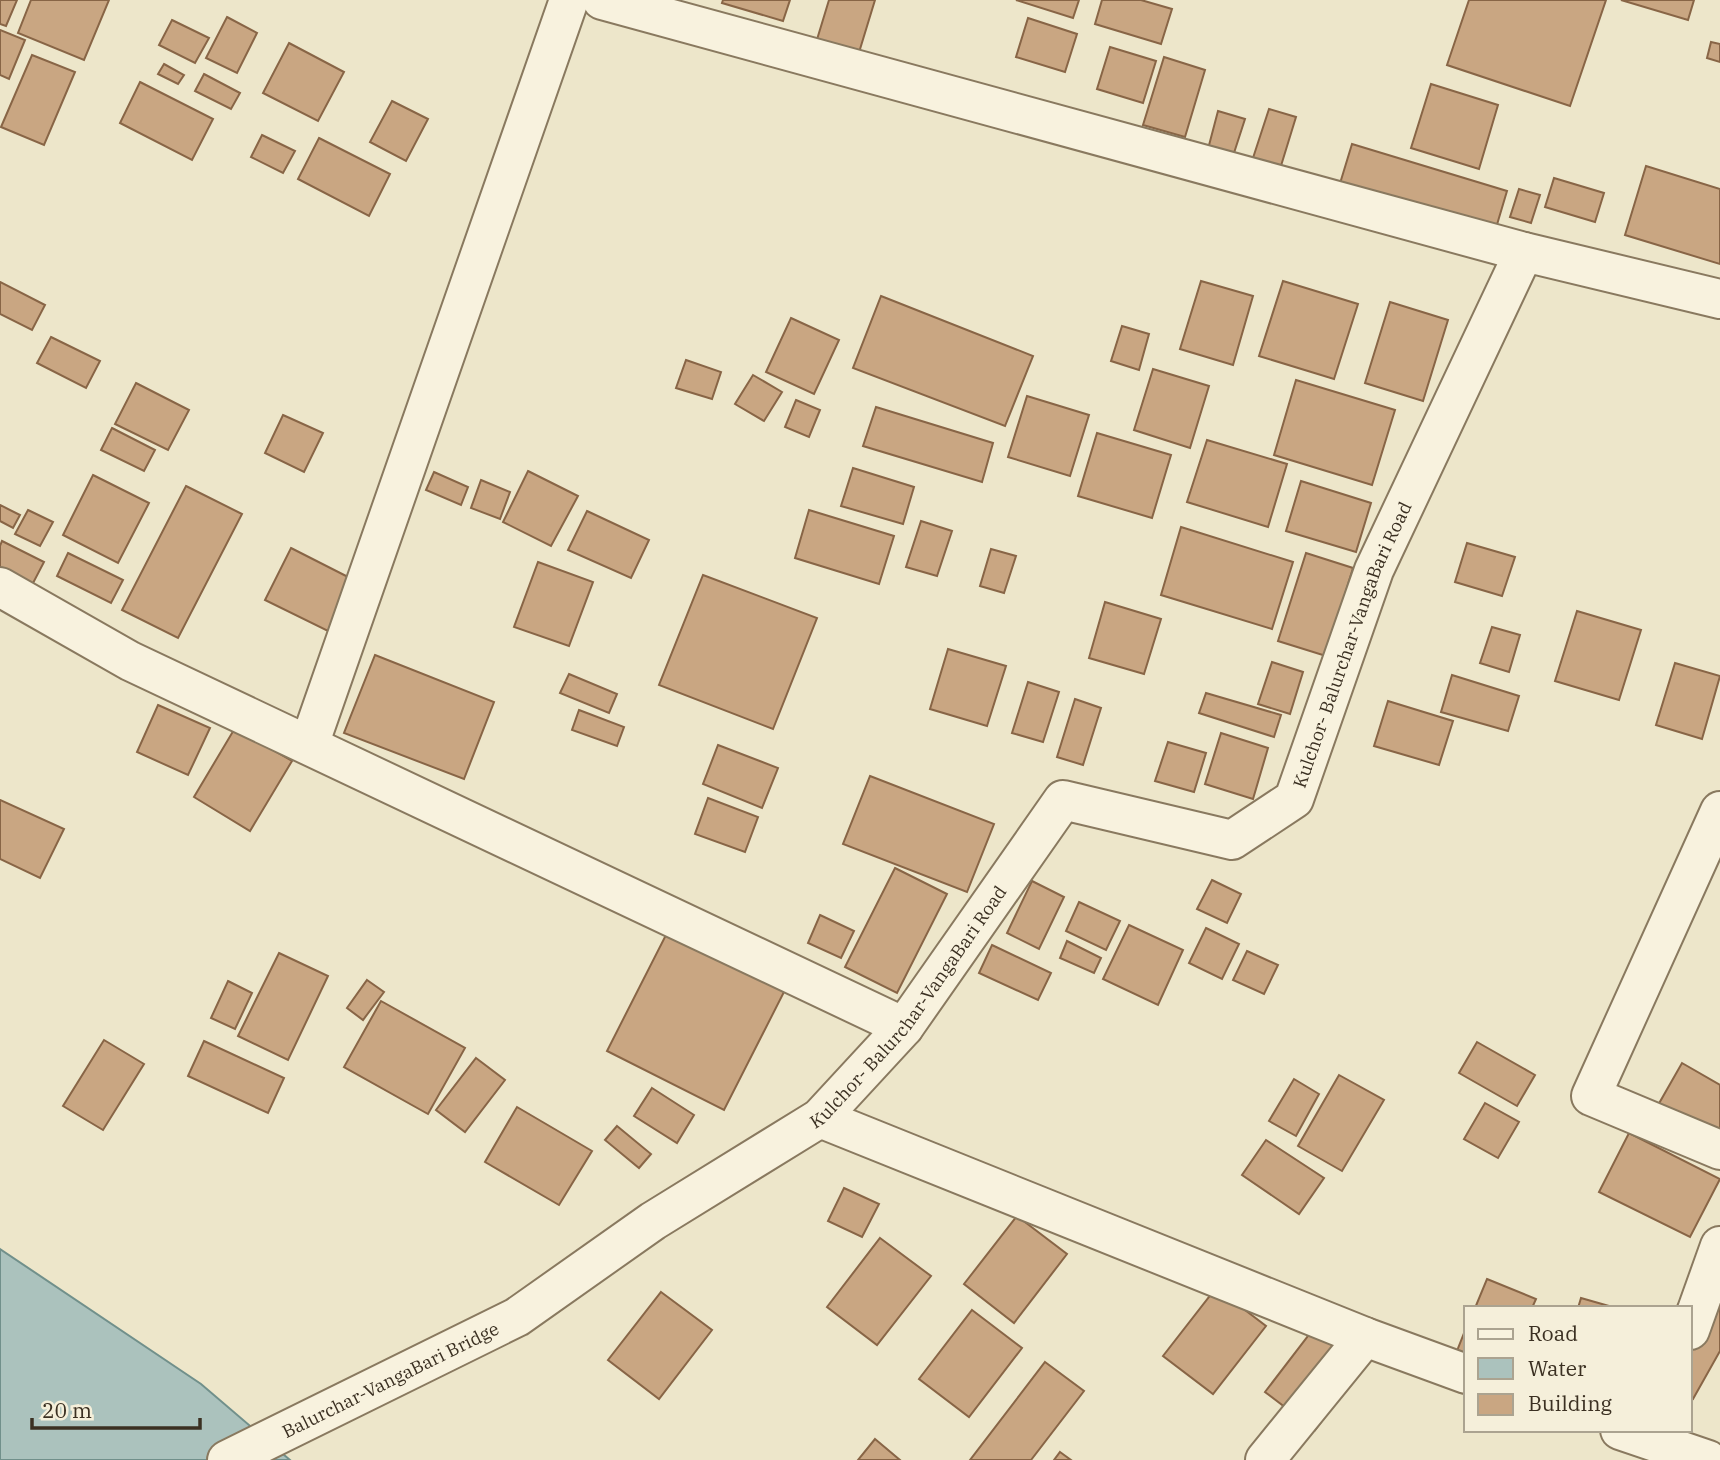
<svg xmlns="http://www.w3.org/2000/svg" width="1720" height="1460" viewBox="0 0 1720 1460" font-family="'IBM Plex Serif',serif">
  <rect width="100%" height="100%" fill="#ede6ca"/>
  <polygon fill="#abc2bd" stroke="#71908b" stroke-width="2" points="0,1249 201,1384 290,1460 0,1460"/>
  <g fill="#c9a682" stroke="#886546" stroke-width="2">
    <polygon points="0,0 17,0 6,26 0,24"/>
    <polygon points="31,0 109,0 84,60 18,33"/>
    <polygon points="723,0 790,0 783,21 722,3"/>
    <polygon points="829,0 875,0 857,59 815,46"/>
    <polygon points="1016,0 1079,0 1073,18"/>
    <polygon points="1102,0 1141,0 1172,9 1161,44 1095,24"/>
    <polygon points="1469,0 1606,0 1570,106 1447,65"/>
    <polygon points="1621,0 1694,0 1688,20"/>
    <polygon points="227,17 257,33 237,73 206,58"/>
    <polygon points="1028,18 1077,34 1065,72 1016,57"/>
    <polygon points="172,20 209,38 195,63 159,45"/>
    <polygon points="0,30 25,40 9,79 0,75"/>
    <polygon points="1711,42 1720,44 1720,62 1707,58"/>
    <polygon points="289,43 344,72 318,121 263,93"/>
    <polygon points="1110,47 1156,61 1143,103 1097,89"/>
    <polygon points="32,55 75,72 44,145 1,127"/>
    <polygon points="1164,57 1205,70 1185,137 1143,125"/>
    <polygon points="164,64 184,75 178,84 158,74"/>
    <polygon points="204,74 240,93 231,109 195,91"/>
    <polygon points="140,82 213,119 192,160 120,123"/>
    <polygon points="1431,84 1498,105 1479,169 1411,148"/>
    <polygon points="392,101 428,119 406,161 370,142"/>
    <polygon points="1269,109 1296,117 1280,169 1252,161"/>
    <polygon points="1218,111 1245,119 1233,156 1208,149"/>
    <polygon points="262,135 295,151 283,173 251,157"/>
    <polygon points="319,138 390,174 369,216 298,179"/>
    <polygon points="1352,144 1507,191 1493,238 1338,190"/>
    <polygon points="1646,166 1720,189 1720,264 1625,235"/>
    <polygon points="1554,178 1604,193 1595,222 1545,207"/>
    <polygon points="1519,189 1540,195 1531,223 1510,217"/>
    <polygon points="1201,281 1253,296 1233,365 1180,349"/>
    <polygon points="1283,281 1358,304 1334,379 1259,356"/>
    <polygon points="0,282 45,305 32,330 0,314"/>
    <polygon points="881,296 1033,356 1005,426 853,368"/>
    <polygon points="1390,302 1448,320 1423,401 1365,383"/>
    <polygon points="791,318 839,340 814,394 766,372"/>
    <polygon points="1122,326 1149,334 1139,370 1111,361"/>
    <polygon points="51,337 100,361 86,388 37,363"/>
    <polygon points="686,360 721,372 712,399 676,388"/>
    <polygon points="1153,369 1209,386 1190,448 1134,430"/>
    <polygon points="753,375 782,392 764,421 735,404"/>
    <polygon points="1296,380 1395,410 1372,485 1274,455"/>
    <polygon points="136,383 189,410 168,450 115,424"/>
    <polygon points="1027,396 1089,415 1070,476 1008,457"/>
    <polygon points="796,400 820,410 809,437 785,427"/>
    <polygon points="876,407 993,443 982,482 863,446"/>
    <polygon points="283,415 323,433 304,472 265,453"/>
    <polygon points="112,428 155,450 144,471 101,450"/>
    <polygon points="1097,433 1171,455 1152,518 1078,496"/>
    <polygon points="1207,440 1287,464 1268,527 1187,502"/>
    <polygon points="853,468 914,487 903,524 841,506"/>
    <polygon points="528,471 578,496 551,546 503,522"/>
    <polygon points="434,472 468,487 461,505 426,490"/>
    <polygon points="93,475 149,503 118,563 63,535"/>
    <polygon points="481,480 510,492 500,519 471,508"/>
    <polygon points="1301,481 1371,503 1356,552 1286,531"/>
    <polygon points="186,486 242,514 178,638 122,610"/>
    <polygon points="0,505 20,515 13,528 0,521"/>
    <polygon points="28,510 53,522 40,546 15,534"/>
    <polygon points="809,510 894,536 879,584 795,558"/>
    <polygon points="587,511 649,540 631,578 568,550"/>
    <polygon points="921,521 952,531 937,576 906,567"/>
    <polygon points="1181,527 1293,562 1272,629 1161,595"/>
    <polygon points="2,541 44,562 31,587 0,571 0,546"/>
    <polygon points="1467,543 1515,557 1502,596 1455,582"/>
    <polygon points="291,548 356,581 330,632 265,600"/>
    <polygon points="991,549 1016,556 1004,593 980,586"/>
    <polygon points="68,553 123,580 111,603 57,576"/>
    <polygon points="1306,553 1353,568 1326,656 1278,641"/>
    <polygon points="538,562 593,582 569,646 514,627"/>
    <polygon points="703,575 817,618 773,729 659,685"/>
    <polygon points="1105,602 1161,619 1144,674 1089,658"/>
    <polygon points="1577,611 1641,630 1619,700 1555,681"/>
    <polygon points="1492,627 1520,635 1509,672 1480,663"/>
    <polygon points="948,649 1006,666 987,726 930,709"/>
    <polygon points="375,655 494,702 464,779 344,733"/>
    <polygon points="1272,662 1303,672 1290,714 1258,704"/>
    <polygon points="1675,663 1720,676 1702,739 1656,725"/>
    <polygon points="569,674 617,694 609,713 560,693"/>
    <polygon points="1452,675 1519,696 1508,731 1441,712"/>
    <polygon points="1028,682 1059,692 1043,742 1012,733"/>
    <polygon points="1206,693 1281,715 1274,737 1199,713"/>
    <polygon points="1075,699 1101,708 1083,765 1057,757"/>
    <polygon points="1388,701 1453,721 1439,765 1374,746"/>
    <polygon points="158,705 210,728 188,775 137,752"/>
    <polygon points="579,710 624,727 617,746 572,730"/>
    <polygon points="235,728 292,761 250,831 194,797"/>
    <polygon points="1221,733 1268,748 1253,799 1205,784"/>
    <polygon points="1168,742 1206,753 1194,792 1155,781"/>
    <polygon points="718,745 778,768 762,808 703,784"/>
    <polygon points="870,776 994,824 967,892 843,844"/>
    <polygon points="708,798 758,817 745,852 695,834"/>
    <polygon points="0,800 64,829 40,878 0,859"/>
    <polygon points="895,868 947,894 897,993 845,967"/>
    <polygon points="1212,880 1241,894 1227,923 1197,909"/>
    <polygon points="1032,881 1064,897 1039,949 1007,933"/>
    <polygon points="1079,902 1120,921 1106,950 1066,931"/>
    <polygon points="820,915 854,931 841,958 808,943"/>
    <polygon points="1129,925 1183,950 1158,1005 1103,979"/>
    <polygon points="1206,928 1239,944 1222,979 1189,963"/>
    <polygon points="669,929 786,988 724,1110 607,1051"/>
    <polygon points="1067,941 1101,958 1094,973 1060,958"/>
    <polygon points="992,945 1051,973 1038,1000 979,973"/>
    <polygon points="1247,951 1278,965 1264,994 1233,980"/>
    <polygon points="279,953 328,976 288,1060 238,1036"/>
    <polygon points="367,980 384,992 363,1020 347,1008"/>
    <polygon points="228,981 252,993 235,1029 211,1018"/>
    <polygon points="381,1001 465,1048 428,1114 344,1067"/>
    <polygon points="104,1040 144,1064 103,1130 63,1106"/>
    <polygon points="204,1041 284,1078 268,1113 188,1076"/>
    <polygon points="1477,1042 1535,1075 1517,1106 1459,1073"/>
    <polygon points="476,1058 505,1080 465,1132 436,1110"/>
    <polygon points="1682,1063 1720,1085 1720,1143 1657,1107"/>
    <polygon points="1339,1075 1384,1100 1342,1171 1298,1146"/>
    <polygon points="1294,1079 1319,1094 1296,1136 1269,1121"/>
    <polygon points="652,1088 694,1115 677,1143 634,1116"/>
    <polygon points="1485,1103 1519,1122 1498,1158 1464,1139"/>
    <polygon points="517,1107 592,1151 559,1205 485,1162"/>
    <polygon points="617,1126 651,1154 639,1168 605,1140"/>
    <polygon points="1629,1133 1720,1179 1690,1237 1599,1192"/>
    <polygon points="1266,1140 1324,1178 1299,1214 1242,1175"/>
    <polygon points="844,1188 879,1204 862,1237 828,1221"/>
    <polygon points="1017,1216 1067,1254 1014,1323 964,1284"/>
    <polygon points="880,1238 931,1276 877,1345 827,1307"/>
    <polygon points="1708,1252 1720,1259 1720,1351 1693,1399 1690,1398 1690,1308 1676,1308"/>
    <polygon points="1487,1279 1536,1299 1532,1308 1475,1308"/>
    <polygon points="1216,1288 1266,1326 1213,1394 1163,1356"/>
    <polygon points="661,1292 712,1330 659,1399 608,1360"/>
    <polygon points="1581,1298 1616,1308 1578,1308"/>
    <polygon points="972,1310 1022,1348 969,1417 919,1379"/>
    <polygon points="1318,1323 1367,1361 1315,1430 1265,1392"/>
    <polygon points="1466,1328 1466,1360 1455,1356"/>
    <polygon points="1045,1362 1084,1391 1031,1460 970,1460"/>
    <polygon points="875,1439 900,1460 858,1460"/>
    <polygon points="1060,1452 1071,1460 1054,1460"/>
  </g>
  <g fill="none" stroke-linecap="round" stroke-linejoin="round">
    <g stroke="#89795f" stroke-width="42">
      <g id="street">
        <polyline points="602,0 1524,252"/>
        <polyline points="0,587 130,661 904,1027"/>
        <polyline points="309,745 569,0"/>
        <polyline points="1720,811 1591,1096 1720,1150"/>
        <polyline points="820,1118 1365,1337 1466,1374"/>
        <polyline points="1690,1330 1720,1246"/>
        <polyline points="1620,1430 1708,1460"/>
        <path id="s1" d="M227 1460 517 1317 653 1221 820 1118 904 1027 1063 800 1232 840 1294 799 1374 570 1524 252 1720 299"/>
        <polyline points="1265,1460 1365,1337"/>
      </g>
    </g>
    <use href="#street" stroke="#f8f2de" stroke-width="38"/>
  </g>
  <g text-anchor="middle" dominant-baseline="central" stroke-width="7" stroke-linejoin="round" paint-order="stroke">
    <g font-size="18" fill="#3b3022" stroke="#f5efda">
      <text stroke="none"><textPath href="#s1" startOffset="1500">Kulchor- Balurchar-VangaBari Road</textPath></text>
      <text stroke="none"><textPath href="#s1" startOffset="828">Kulchor- Balurchar-VangaBari Road</textPath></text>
      <text stroke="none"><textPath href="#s1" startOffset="182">Balurchar-VangaBari Bridge</textPath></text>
    </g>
  </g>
  <rect x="1464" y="1306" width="228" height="126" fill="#f5efda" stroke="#aba390" stroke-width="2"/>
  <rect x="1478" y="1329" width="35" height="10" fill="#f8f2de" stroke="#aba390" stroke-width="2"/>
  <text x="1528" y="1341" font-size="21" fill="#3b3022">Road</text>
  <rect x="1478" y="1358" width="35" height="21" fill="#abc2bd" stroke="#aba390" stroke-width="2"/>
  <text x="1528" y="1376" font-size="21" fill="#3b3022">Water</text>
  <rect x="1478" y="1394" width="35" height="21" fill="#c9a682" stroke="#aba390" stroke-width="2"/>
  <text x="1528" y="1411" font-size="21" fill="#3b3022">Building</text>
  <path d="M32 1418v10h168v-10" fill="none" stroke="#3b3022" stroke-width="3.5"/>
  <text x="42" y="1418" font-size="21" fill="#3b3022" stroke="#f5efda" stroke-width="5" paint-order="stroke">20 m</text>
</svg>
